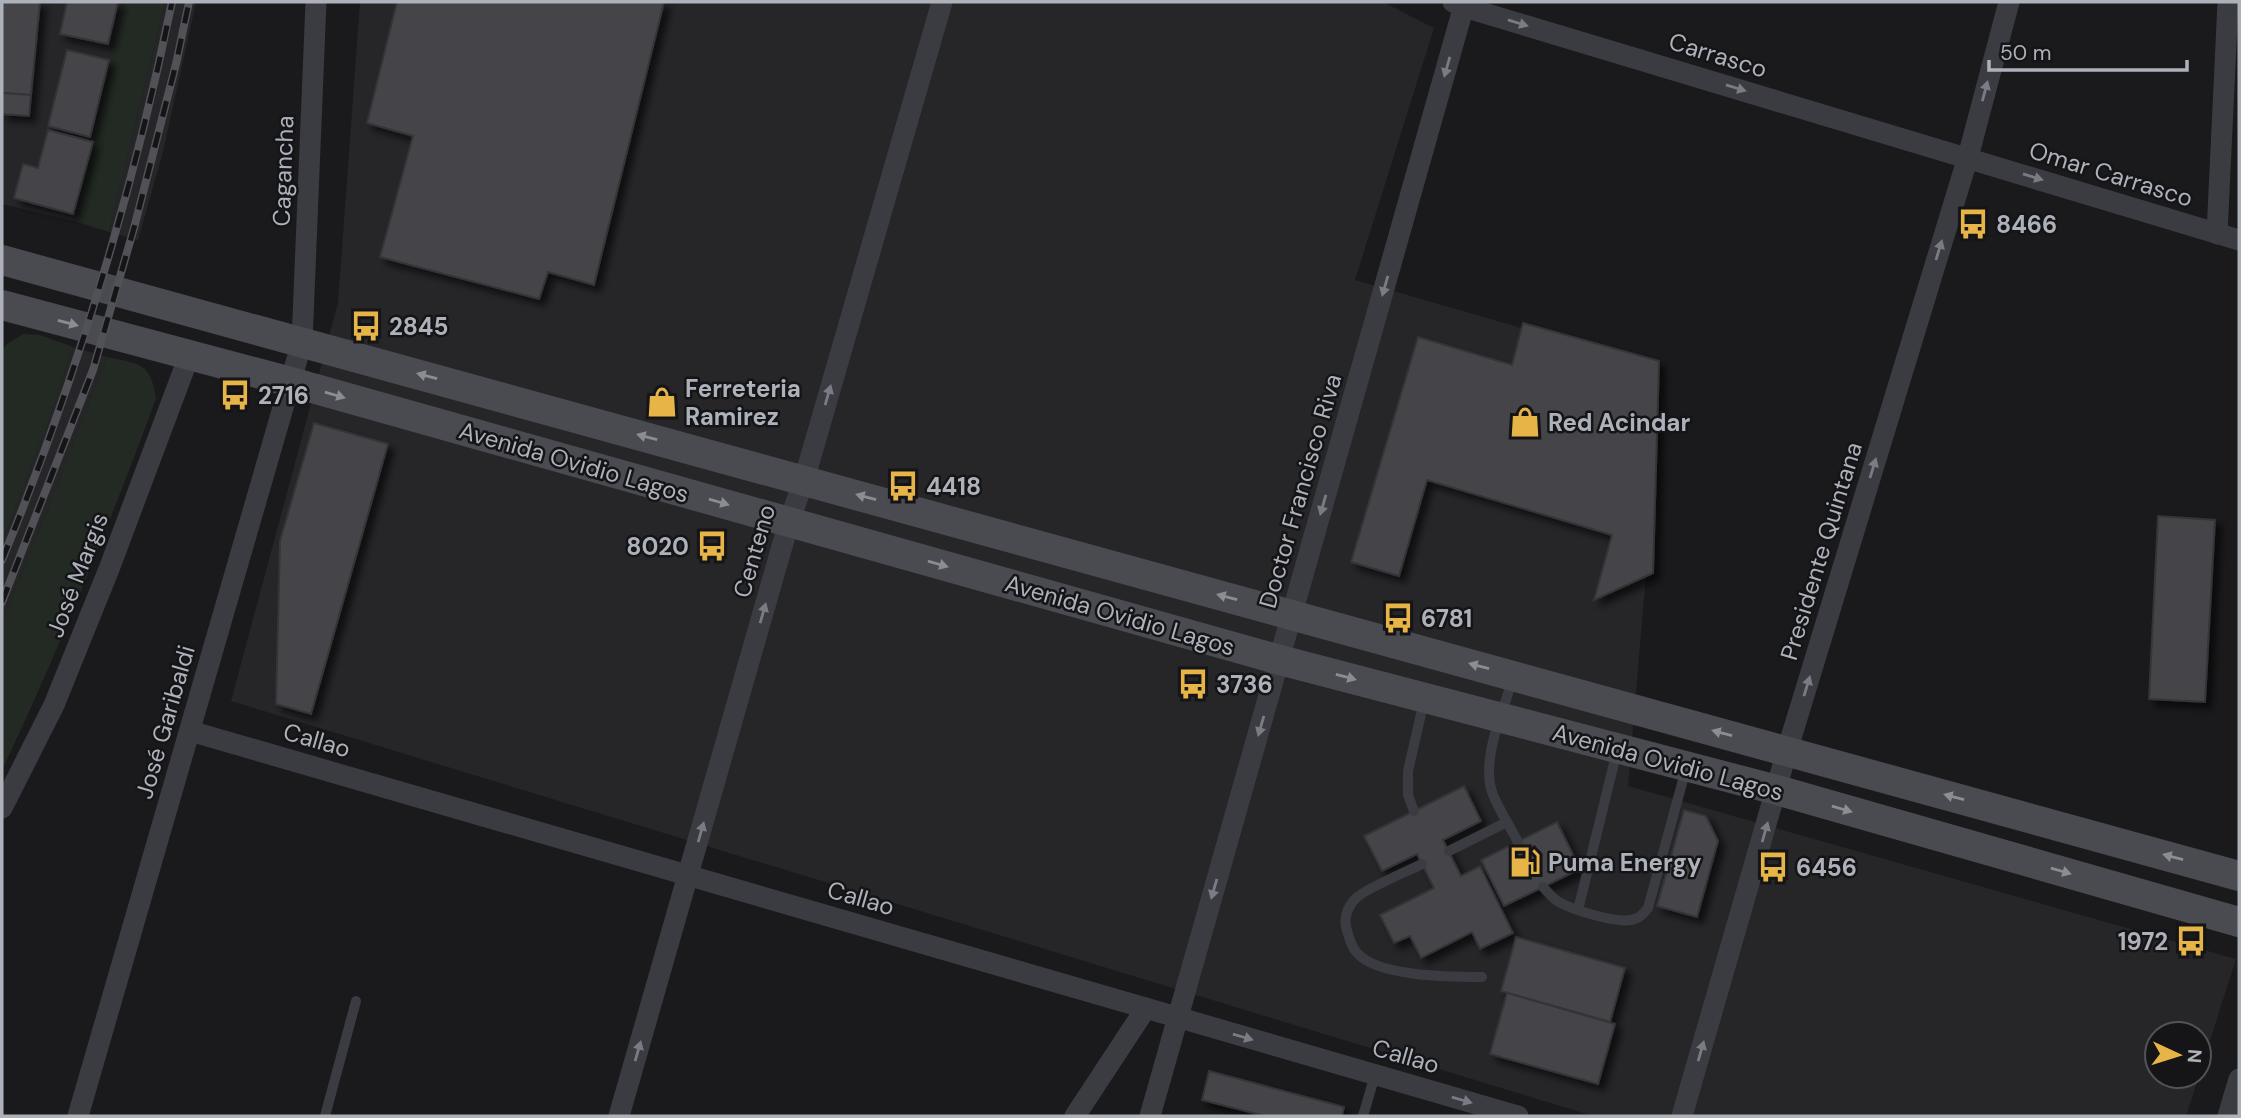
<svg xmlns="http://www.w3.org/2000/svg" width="2241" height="1118" viewBox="0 0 2241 1118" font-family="'DM Sans',sans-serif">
  <defs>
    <filter id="shadow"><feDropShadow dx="6" dy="6" stdDeviation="3.5" flood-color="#0009"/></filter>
  </defs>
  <rect width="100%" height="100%" fill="#1a1a1c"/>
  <g fill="#262629">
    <polygon points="2,2 125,2 95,148 77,222 2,204"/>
    <polygon points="165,2 196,2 163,152 138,240 109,232"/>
    <polygon points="360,2 1383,2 1434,28 1355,280 1646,364 1648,552 1628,786 2236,959 2199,1075 2199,1034 2157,1034 2157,1076 2199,1076 2186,1116 1593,1116 231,701 338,303"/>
    <polygon points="73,347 107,357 57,486 2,622 2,543 48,423"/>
  </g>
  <g fill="#222a23">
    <polygon points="125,2 165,2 109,232 77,222"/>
    <polygon points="23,334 40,335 73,347 48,423 2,543 2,351 7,344"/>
    <path d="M107 357C139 364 151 362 156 399 109 525 60 648 2 770V622L57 486Z"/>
  </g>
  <g fill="#444549" stroke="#343438" stroke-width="2" filter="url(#shadow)">
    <polygon points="2,2 40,2 31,95 2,93"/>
    <polygon points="67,2 118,2 108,44 60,34"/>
    <polygon points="397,2 664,2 594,285 548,272 539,299 380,257 413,136 367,123"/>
    <polygon points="67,50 109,60 90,137 48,126"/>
    <polygon points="2,93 31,95 29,116 2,114"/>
    <polygon points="48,130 93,142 73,214 14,198 23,164 38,168"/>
    <polygon points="1523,323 1659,361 1653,573 1594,600 1612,535 1427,480 1399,576 1351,562 1418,337 1512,365"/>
    <polygon points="314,423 388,444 311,714 276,704 280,541"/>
    <polygon points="2158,516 2215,520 2205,702 2149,699"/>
    <polygon points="1464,786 1481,821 1443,840 1461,876 1480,866 1513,933 1480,949 1472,932 1421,958 1410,936 1394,943 1380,915 1434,888 1417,854 1382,871 1364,836"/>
    <polygon points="1684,810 1706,816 1718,841 1697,917 1657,906"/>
    <polygon points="1557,822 1580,869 1504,906 1481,860"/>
    <polygon points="1516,937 1625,968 1610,1022 1501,991"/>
    <polygon points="1507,993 1615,1024 1598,1084 1490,1054"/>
    <polygon points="1209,1071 1344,1107 1342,1116 1265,1116 1202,1100"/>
  </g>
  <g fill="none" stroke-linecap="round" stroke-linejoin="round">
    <g stroke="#3b3c41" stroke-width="10">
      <path d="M1513 679C1503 710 1481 760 1492 792 1498 809 1510 826 1518 842"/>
      <polyline points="1414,811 1408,795 1408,771 1424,701"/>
      <polyline points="1449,851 1507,822"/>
      <path d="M1422 864C1408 871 1364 889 1355 899 1346 909 1343 921 1348 934 1350 940 1352 948 1357 953 1378 977 1452 977 1482 977"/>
      <path d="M1543 887C1548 892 1553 899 1559 902 1573 910 1620 925 1635 919 1641 917 1644 913 1648 908L1686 769"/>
      <polyline points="1578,910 1617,751"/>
      <polyline points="325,1116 356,1001"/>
      <polyline points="1363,1116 1375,1075"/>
    </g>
    <g stroke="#3b3c41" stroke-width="21">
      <polyline points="1453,2 1464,7 2239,240"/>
      <polyline points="2217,234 2228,2"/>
      <polyline points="190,731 1518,1116"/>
      <polyline points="2,808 54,705 109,569 189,356"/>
      <polyline points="78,1116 302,342 316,2"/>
      <polyline points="619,1116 789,522 804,480 942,2"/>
      <polyline points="1075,1116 1146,1008"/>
      <polyline points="1150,1116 1465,2"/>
      <polyline points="1682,1116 1787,751 1968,157 2009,2"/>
      <polyline points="2228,1116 2239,1079"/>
    </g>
    <g stroke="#494b50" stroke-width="30">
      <polyline points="2,260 2239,876"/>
      <polyline points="2,305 291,382 1280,660 1777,790 2239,922"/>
    </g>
    <g stroke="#505257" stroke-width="8">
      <g id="rail">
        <path d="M2 560C76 380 133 192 172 2"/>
        <polyline points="2,602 93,370 134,228 176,64 189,2"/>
      </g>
    </g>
    <use href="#rail" stroke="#151517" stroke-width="5" stroke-dasharray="16" stroke-linecap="butt"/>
  </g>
  <defs><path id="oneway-solid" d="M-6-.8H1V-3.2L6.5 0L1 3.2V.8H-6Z" transform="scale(1.75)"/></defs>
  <g fill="#7a7c84">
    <use href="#oneway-solid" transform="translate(1518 23) rotate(17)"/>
    <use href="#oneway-solid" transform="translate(1447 67) rotate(106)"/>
    <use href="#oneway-solid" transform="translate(1736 88) rotate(17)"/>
    <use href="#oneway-solid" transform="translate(1985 91) rotate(-75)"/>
    <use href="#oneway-solid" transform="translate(2033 177) rotate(17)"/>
    <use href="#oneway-solid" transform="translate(1939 250) rotate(-73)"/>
    <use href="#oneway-solid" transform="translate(1385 286) rotate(106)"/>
    <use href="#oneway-solid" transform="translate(828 395) rotate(-74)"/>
    <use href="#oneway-solid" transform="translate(1873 468) rotate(-73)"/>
    <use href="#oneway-solid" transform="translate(1323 505) rotate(106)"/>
    <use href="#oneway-solid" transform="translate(763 613) rotate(-74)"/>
    <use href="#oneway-solid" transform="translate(1807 686) rotate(-73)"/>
    <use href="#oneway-solid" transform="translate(1261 726) rotate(106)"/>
    <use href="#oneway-solid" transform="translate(701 832) rotate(-74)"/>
    <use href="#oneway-solid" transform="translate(1765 832) rotate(-74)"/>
    <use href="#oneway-solid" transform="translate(1214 889) rotate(106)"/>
    <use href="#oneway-solid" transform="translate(1243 1037) rotate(16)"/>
    <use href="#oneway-solid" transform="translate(638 1051) rotate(-74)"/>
    <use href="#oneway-solid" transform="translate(1701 1051) rotate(-74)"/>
    <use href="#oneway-solid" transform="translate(1462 1100) rotate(16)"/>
  </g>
  <g fill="#8a8d95">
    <use href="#oneway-solid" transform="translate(68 323) rotate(15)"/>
    <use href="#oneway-solid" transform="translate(427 376) rotate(-165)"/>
    <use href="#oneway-solid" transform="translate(335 395) rotate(16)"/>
    <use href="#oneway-solid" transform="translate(647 437) rotate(-165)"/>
    <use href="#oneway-solid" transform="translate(866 497) rotate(-165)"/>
    <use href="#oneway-solid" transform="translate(719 502) rotate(16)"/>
    <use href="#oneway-solid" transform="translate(938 564) rotate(16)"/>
    <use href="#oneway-solid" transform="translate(1227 597) rotate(-165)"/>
    <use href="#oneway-solid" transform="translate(1479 666) rotate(-165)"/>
    <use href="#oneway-solid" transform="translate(1346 677) rotate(15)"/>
    <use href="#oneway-solid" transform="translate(1722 733) rotate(-165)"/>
    <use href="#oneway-solid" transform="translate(1954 797) rotate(-165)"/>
    <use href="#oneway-solid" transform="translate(1842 809) rotate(16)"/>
    <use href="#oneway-solid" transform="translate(2173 857) rotate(-165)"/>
    <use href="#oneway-solid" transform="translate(2061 871) rotate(16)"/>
  </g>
  <defs>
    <g id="bus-bare" transform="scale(2.415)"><path d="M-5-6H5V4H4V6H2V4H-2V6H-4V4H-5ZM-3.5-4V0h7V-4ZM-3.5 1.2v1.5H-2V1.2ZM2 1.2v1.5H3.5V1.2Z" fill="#e7b547" stroke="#151517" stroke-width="2.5" paint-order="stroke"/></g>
    <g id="shop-bare" transform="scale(2.415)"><path d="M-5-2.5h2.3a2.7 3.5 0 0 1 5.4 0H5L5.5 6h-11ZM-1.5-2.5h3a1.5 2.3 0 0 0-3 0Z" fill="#e7b547" stroke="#151517" stroke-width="2.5" paint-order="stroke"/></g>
    <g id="fuel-bare" transform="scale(2.415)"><path d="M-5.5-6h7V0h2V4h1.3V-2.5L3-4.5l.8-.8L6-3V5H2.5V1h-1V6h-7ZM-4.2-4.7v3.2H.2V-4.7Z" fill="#e7b547" stroke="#151517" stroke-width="2.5" paint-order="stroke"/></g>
  </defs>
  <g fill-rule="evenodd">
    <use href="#bus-bare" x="1973" y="224"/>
    <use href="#bus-bare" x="366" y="326"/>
    <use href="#bus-bare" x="235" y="395"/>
    <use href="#shop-bare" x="662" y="402"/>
    <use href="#shop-bare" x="1525" y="422"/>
    <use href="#bus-bare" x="903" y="486"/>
    <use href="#bus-bare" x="712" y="546"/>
    <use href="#bus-bare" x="1398" y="618"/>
    <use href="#bus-bare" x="1193" y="684"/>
    <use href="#fuel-bare" x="1525" y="862"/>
    <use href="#bus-bare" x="1773" y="867"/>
    <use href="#bus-bare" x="2191" y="941"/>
  </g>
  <g text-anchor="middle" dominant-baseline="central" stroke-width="5" stroke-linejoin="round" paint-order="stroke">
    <g font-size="24" fill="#adb1ba" stroke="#151517">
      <text transform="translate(1718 55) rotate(17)">Carrasco</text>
      <text transform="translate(283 171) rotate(-88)">Cagancha</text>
      <text transform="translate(2111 174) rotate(17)">Omar Carrasco</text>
      <text transform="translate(574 462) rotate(16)">Avenida Ovidio Lagos</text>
      <text transform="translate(1300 491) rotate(-74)">Doctor Francisco Riva</text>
      <text transform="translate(754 551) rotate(-74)">Centeno</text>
      <text transform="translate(1821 551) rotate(-73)">Presidente Quintana</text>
      <text transform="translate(77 575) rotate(-69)">José Margis</text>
      <text transform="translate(1120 615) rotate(16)">Avenida Ovidio Lagos</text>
      <text transform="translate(165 722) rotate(-74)">José Garibaldi</text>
      <text transform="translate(317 740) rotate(16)">Callao</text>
      <text transform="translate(1668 762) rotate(15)">Avenida Ovidio Lagos</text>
      <text transform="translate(861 898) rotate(16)">Callao</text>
      <text transform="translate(1406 1056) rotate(16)">Callao</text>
    </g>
    <g font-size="24" font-weight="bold" fill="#adb1ba" stroke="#151517" text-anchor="start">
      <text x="1996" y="224">8466</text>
      <text x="389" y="326">2845</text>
      <text x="685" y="388">Ferreteria<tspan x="685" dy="28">Ramirez</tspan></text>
      <text x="258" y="395">2716</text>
      <text x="1548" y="422">Red Acindar</text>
      <text x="926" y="486">4418</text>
      <text x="689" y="546" text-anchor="end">8020</text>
      <text x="1421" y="618">6781</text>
      <text x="1216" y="684">3736</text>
      <text x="1548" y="862">Puma Energy</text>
      <text x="1796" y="867">6456</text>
      <text x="2168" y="941" text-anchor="end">1972</text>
    </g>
  </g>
  <rect width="2241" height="1118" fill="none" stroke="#adb1ba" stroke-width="7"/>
  <g transform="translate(2178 1055) rotate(94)"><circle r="33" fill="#151517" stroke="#525358" stroke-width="2"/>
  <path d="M0-5L12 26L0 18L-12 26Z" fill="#e7b547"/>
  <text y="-10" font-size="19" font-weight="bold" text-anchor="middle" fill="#adb1ba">N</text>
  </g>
  <path d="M1989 60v10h198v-10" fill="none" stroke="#adb1ba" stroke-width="3.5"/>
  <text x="2000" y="60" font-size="21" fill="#adb1ba" stroke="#151517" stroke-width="5" paint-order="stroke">50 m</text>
</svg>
